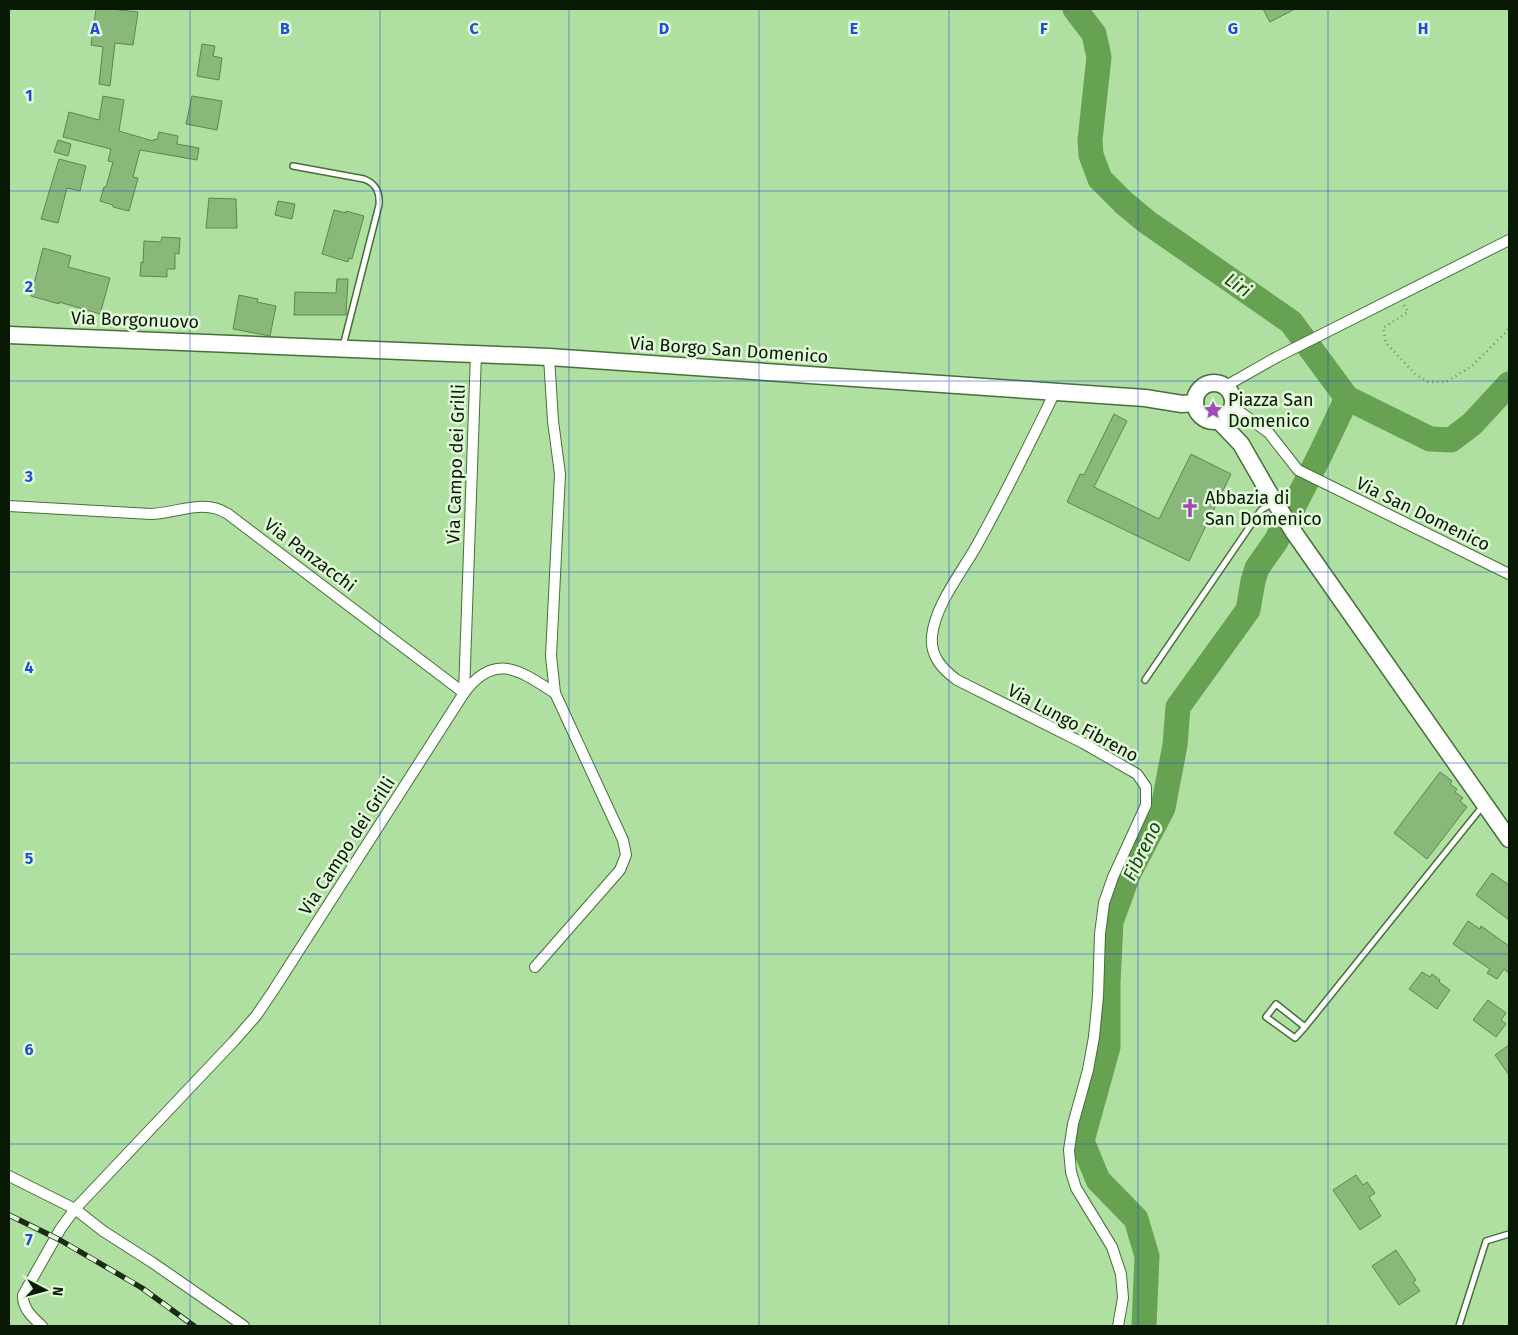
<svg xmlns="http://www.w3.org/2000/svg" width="1518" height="1335" viewBox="0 0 1518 1335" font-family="'Fira Sans',sans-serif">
  <rect width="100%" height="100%" fill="#b0e0a1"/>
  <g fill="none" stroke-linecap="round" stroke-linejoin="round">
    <g stroke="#67a152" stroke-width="25">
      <polyline points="1075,9 1094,34 1099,57 1090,140 1091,155 1100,179 1124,203 1147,222 1291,322 1347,398 1430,439 1451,440 1472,424 1509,384"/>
      <polyline points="1144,1326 1147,1256 1136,1219 1098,1180 1082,1141 1108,1047 1108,983 1111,922 1128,875 1163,808 1175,745 1178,707 1248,610 1253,581 1257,568 1276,541 1319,457 1347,398"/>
    </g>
  </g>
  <g fill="#8ab77a" stroke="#5b874d">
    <polygon points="96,9 111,9 138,12 133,45 115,43 110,86 99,84 103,47 91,45"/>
    <polygon points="1263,9 1295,9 1270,22"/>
    <polygon points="202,44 215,46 213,56 222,58 219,80 197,76"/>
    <polygon points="103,96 124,100 119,131 153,141 154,139 157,140 159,132 178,136 177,144 199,148 197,160 140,150 133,177 138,178 129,211 113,207 113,205 100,201 104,187 106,187 113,162 108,161 111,149 63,137 69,112 99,120"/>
    <polygon points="192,96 222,101 217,130 186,124"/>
    <polygon points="58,140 71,144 68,156 54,152"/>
    <polygon points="59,159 86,166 80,191 67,188 58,223 41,219"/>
    <polygon points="209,198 236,199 237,228 206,228"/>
    <polygon points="278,201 295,204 292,219 275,215"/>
    <polygon points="334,210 346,213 346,211 364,216 352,259 349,258 348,262 322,254"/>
    <polygon points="162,237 180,238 179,254 175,253 175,269 167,269 167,277 140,276 141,262 143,263 144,241 161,242"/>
    <polygon points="43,248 71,256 68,267 110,278 100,314 59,302 59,304 31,296"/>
    <polygon points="337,279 348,279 346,315 294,315 295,292 336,293"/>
    <polygon points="239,295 258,299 257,302 276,306 270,336 233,329"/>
    <polygon points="1114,414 1127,421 1094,487 1159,519 1191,454 1231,474 1189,561 1067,502 1080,474 1084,475"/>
    <polygon points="1440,772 1452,781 1450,784 1457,789 1455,792 1463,798 1460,801 1467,807 1427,859 1394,833"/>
    <polygon points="1492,873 1509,885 1509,920 1476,895"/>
    <polygon points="1468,921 1480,929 1481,926 1509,946 1509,973 1504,969 1497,979 1487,973 1490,969 1453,944"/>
    <polygon points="1422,972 1430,977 1432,974 1440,980 1439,982 1450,990 1437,1009 1409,989"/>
    <polygon points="1488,1000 1506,1013 1501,1020 1506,1024 1496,1037 1473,1020"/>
    <polygon points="1509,1045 1509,1075 1495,1055"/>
    <polygon points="1356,1175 1363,1185 1367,1182 1375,1193 1369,1197 1381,1216 1360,1230 1333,1190"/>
    <polygon points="1396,1250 1416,1280 1413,1282 1420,1291 1399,1305 1372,1266"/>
  </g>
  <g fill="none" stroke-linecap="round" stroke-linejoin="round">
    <g stroke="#467037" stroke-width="8">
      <g id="service">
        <path d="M293 166 364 179C377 184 380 193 379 205L343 346"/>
        <polyline points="1145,680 1261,510 1273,503"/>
        <polyline points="1305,1027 1276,1004 1266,1017 1295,1038 1305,1027 1482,807"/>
        <polyline points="1459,1326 1486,1241 1509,1234"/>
      </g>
    </g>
    <g stroke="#467037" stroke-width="12">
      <g id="minor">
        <polyline points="1224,387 1277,357 1509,240"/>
        <path d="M1055 392C1030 443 1005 495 977 545 962 572 935 605 932 636 930 656 942 669 957 680L1083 743 1137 774 1146 787V805L1113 877 1104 903 1100 934 1098 996 1094 1037 1088 1070 1073 1124 1069 1150 1071 1172 1076 1188 1112 1247 1121 1274 1123 1298 1118 1326"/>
        <polyline points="1232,406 1269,433 1298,470 1509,574"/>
        <path d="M9 506 151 514C178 513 204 498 228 514L464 693C495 651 520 671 555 693"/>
        <polyline points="535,967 620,870 626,855 623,840 555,693 551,656 560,474 553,421 549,357"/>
        <polyline points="9,1176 75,1209 234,1041 256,1016 273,991 464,693 476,354"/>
        <path d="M42 1326C33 1318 22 1308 23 1295L61 1228 75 1209 103 1231 153 1263 244 1326"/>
      </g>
    </g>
    <g stroke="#467037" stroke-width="19">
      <g id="primary">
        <polyline points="9,335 549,357 1145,398 1182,404 1195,403"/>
        <circle cx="1214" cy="402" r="19"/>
        <polyline points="1219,421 1241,444 1268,491 1295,534 1509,839"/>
      </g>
    </g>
    <polyline stroke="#6b8e60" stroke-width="2.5" stroke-dasharray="1 4" stroke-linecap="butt" points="1404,305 1408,312 1383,328 1386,343 1415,374 1428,382 1446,382 1472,366 1509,329"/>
    <use href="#service" stroke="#fff" stroke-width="5"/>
    <use href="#minor" stroke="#fff" stroke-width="10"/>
    <use href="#primary" stroke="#fff" stroke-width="16"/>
    <g stroke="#192d13" stroke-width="5.5">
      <polyline id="rail" points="9,1215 60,1240 142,1288 194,1326"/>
    </g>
    <use href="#rail" stroke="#e1f9d9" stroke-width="4" stroke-dasharray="11" stroke-linecap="butt"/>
  </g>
  <path fill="none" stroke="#1d4ed8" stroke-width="1" stroke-opacity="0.55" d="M190 9V1326M380 9V1326M569 9V1326M759 9V1326M949 9V1326M1138 9V1326M1328 9V1326M9 191H1509M9 381H1509M9 572H1509M9 763H1509M9 954H1509M9 1144H1509"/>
  <defs>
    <g id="sight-bare" transform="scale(1.5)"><path d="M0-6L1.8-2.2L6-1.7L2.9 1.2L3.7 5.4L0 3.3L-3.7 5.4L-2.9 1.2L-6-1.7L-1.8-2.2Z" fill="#9f4ab8" stroke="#e1f9d9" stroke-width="2.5" paint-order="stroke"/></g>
    <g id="church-bare" transform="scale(1.5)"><path d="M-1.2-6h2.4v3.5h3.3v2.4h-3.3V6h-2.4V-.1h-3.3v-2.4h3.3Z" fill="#9f4ab8" stroke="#e1f9d9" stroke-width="2.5" paint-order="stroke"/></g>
  </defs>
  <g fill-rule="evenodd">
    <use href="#sight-bare" x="1213" y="410"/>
    <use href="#church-bare" x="1190" y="508"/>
  </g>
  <g text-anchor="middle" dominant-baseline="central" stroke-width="5" stroke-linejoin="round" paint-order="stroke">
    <g font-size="18" fill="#081903" stroke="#e1f9d9">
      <text transform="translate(135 320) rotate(2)">Via Borgonuovo</text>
      <text transform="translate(729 350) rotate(4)">Via Borgo San Domenico</text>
      <text transform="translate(456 464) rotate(-88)">Via Campo dei Grilli</text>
      <text transform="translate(1423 514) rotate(26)">Via San Domenico</text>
      <text transform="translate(310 555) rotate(37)">Via Panzacchi</text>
      <text transform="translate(1073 723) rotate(28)">Via Lungo Fibreno</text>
      <text transform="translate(347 846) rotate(-57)">Via Campo dei Grilli</text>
    </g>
    <g font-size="18" fill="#081903" stroke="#e1f9d9" text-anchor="start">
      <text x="1228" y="400">Piazza San<tspan x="1228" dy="21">Domenico</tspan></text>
      <text x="1205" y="498">Abbazia di<tspan x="1205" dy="21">San Domenico</tspan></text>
    </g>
    <g font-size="19" font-style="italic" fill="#204710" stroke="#e1f9d9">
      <text transform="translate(1238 285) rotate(35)">Liri</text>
      <text transform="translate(1142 851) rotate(-64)">Fibreno</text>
    </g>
  </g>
  <g font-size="16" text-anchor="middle" font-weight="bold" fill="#1d4ed8" stroke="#e1f9d9" stroke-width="5" stroke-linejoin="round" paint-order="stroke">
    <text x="95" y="34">A</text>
    <text x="285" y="34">B</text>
    <text x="474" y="34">C</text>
    <text x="664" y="34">D</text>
    <text x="854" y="34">E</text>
    <text x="1044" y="34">F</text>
    <text x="1233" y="34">G</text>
    <text x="1423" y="34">H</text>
    <text x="29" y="101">1</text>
    <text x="29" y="292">2</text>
    <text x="29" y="482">3</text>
    <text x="29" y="673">4</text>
    <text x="29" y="864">5</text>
    <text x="29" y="1055">6</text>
    <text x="29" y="1245">7</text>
  </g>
  <rect width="1518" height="1335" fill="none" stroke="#081903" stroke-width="20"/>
  <g transform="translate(45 1290) rotate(96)" stroke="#e1f9d9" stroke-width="4" paint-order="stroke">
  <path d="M0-4L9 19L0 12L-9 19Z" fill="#081903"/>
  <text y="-8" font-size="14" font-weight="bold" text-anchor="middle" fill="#081903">N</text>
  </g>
</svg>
